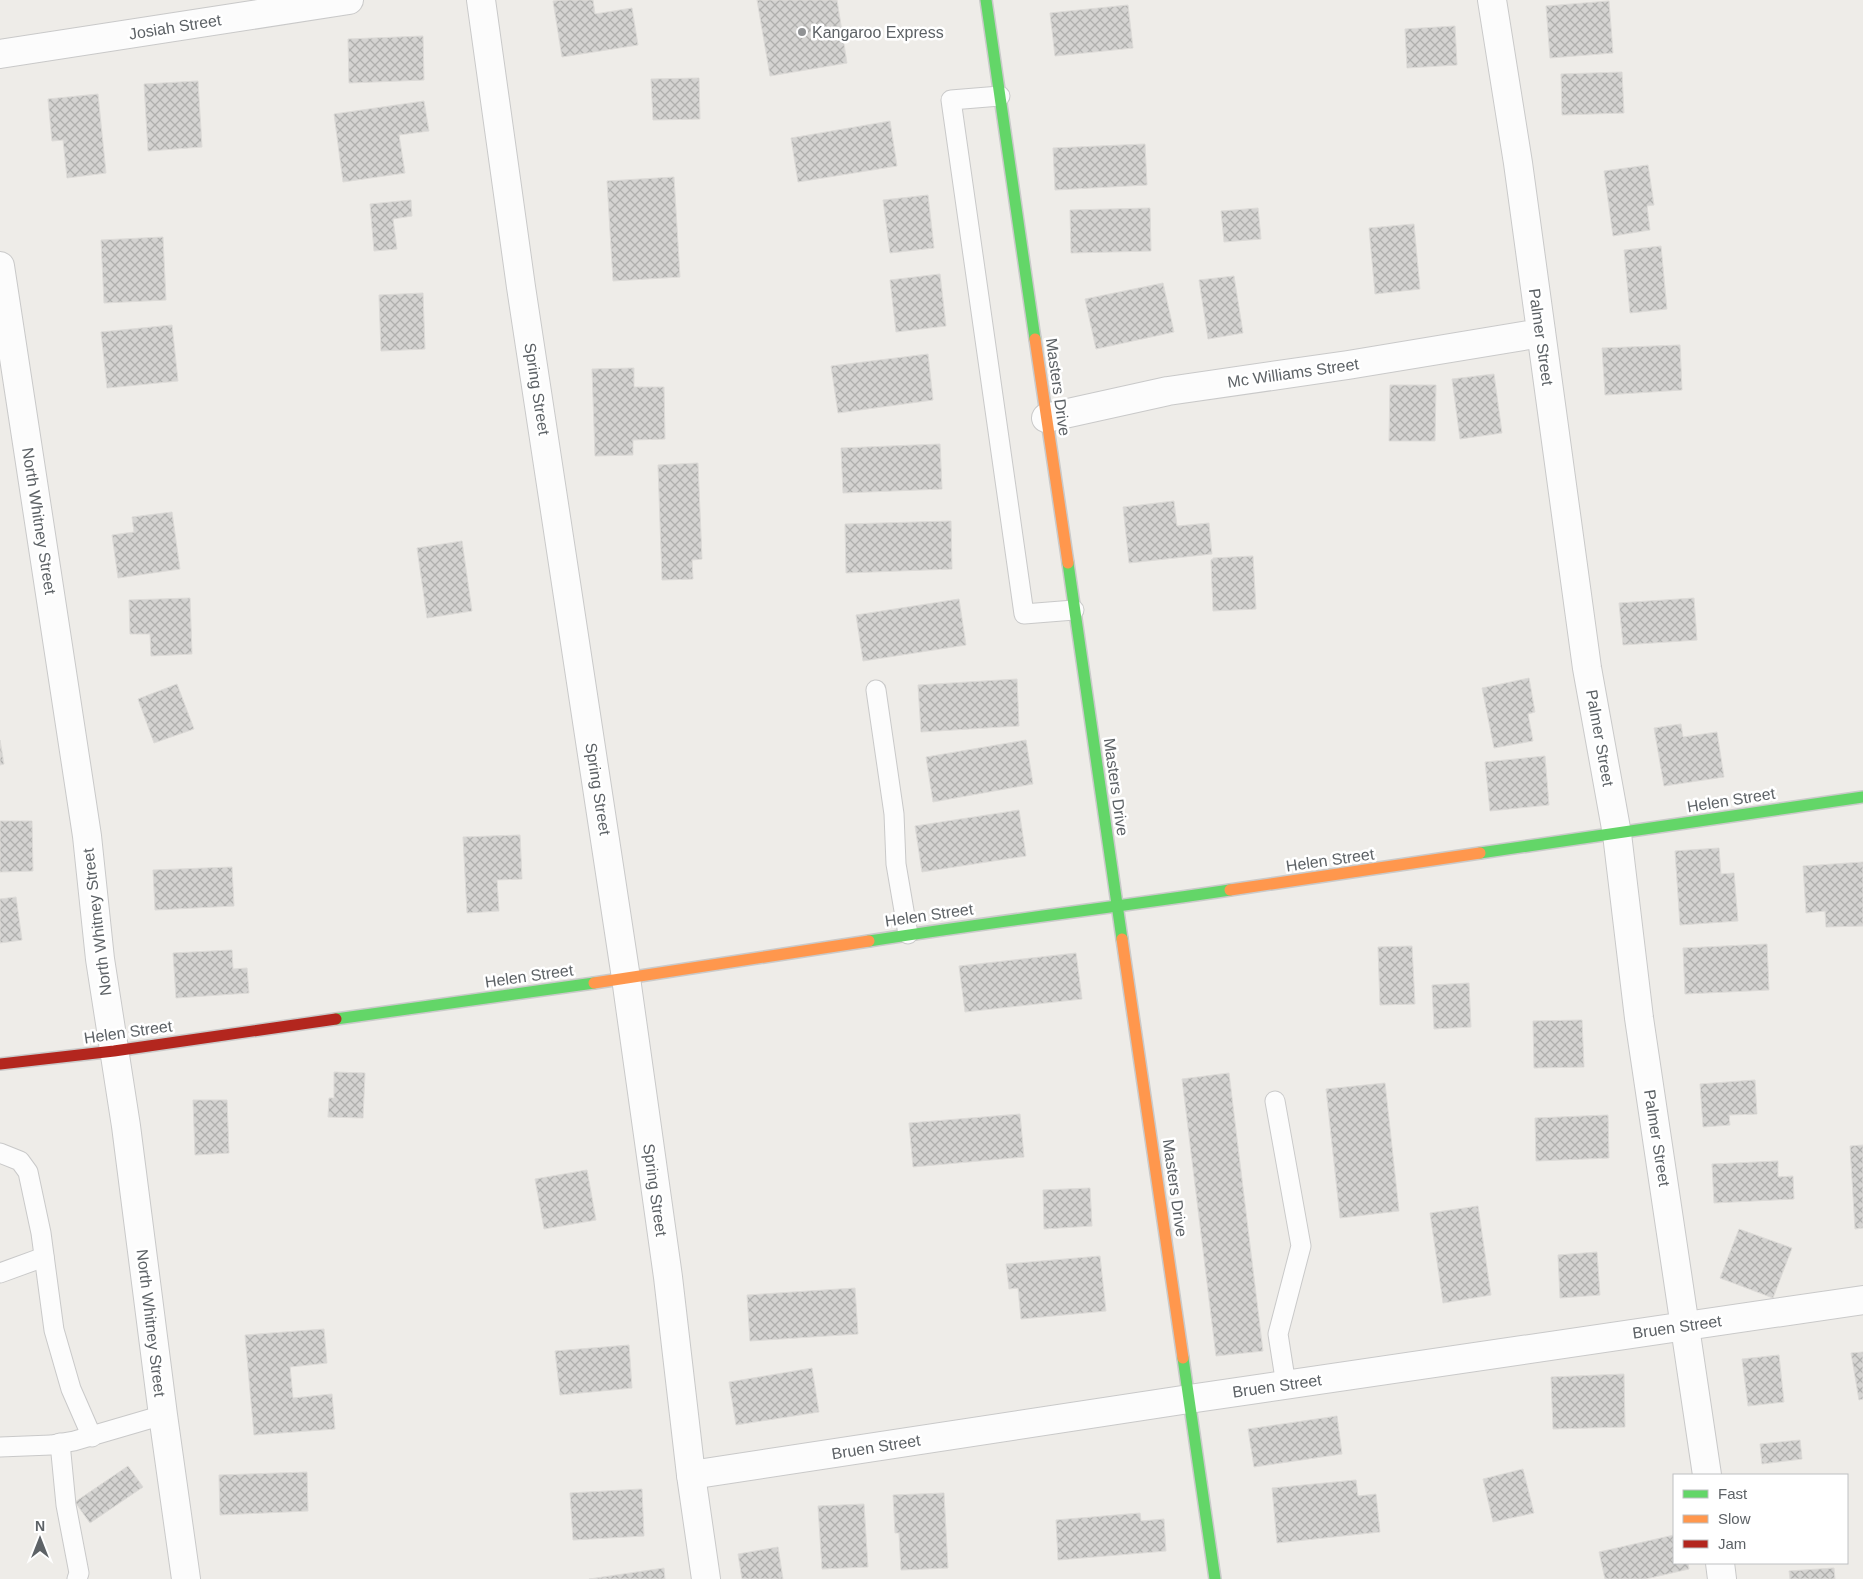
<svg xmlns="http://www.w3.org/2000/svg" width="1863" height="1579" viewBox="0 0 1863 1579" font-family="Arial,sans-serif">
  <defs>
    <pattern id="building-cross-hatch" width="8" height="8" patternUnits="userSpaceOnUse" patternTransform="scale(1.25)"><rect width="8" height="8" fill="#d4d3d1"/><path d="M0 0l8 8M0 8l8-8" fill="none" stroke="#afafad"/></pattern>
  </defs>
  <rect width="100%" height="100%" fill="#eeece8"/>
  <g fill="url(#building-cross-hatch)" stroke="#dddbd8">
    <polygon points="563,0 593,0 595,14 632,8 638,45 562,57 553,1"/>
    <polygon points="757,0 837,0 847,63 770,76"/>
    <polygon points="1609,1 1613,53 1550,58 1546,6"/>
    <polygon points="1128,5 1133,48 1055,56 1050,13"/>
    <polygon points="1455,26 1457,65 1407,68 1405,29"/>
    <polygon points="423,36 424,80 349,83 348,39"/>
    <polygon points="1622,72 1624,113 1562,115 1561,74"/>
    <polygon points="699,78 700,119 653,120 651,79"/>
    <polygon points="198,81 202,147 148,151 144,84"/>
    <polygon points="98,94 106,173 67,178 63,140 52,141 48,99"/>
    <polygon points="424,101 429,131 399,135 405,173 343,182 334,114"/>
    <polygon points="890,121 897,166 798,182 791,138"/>
    <polygon points="1145,144 1147,185 1055,190 1053,148"/>
    <polygon points="1648,165 1654,205 1647,206 1650,230 1613,236 1604,171"/>
    <polygon points="674,177 680,277 613,281 607,181"/>
    <polygon points="928,195 934,248 890,253 883,200"/>
    <polygon points="411,200 412,216 393,219 397,249 374,251 370,204"/>
    <polygon points="1150,208 1151,251 1071,253 1070,210"/>
    <polygon points="1258,208 1261,239 1224,242 1221,211"/>
    <polygon points="1414,224 1420,289 1375,294 1369,228"/>
    <polygon points="163,237 166,300 104,303 101,240"/>
    <polygon points="1661,246 1667,309 1630,313 1624,250"/>
    <polygon points="940,274 946,326 896,332 890,280"/>
    <polygon points="1234,276 1243,333 1208,339 1199,280"/>
    <polygon points="1163,283 1174,332 1096,349 1085,299"/>
    <polygon points="423,293 425,349 381,351 379,295"/>
    <polygon points="172,325 178,381 107,388 101,332"/>
    <polygon points="1680,345 1682,390 1605,395 1602,348"/>
    <polygon points="928,354 933,400 838,413 831,366"/>
    <polygon points="634,368 634,387 664,387 665,439 633,440 633,455 595,456 592,369"/>
    <polygon points="1494,374 1502,433 1460,439 1452,379"/>
    <polygon points="1390,385 1436,385 1435,441 1389,441"/>
    <polygon points="940,444 942,489 843,493 841,448"/>
    <polygon points="698,463 702,559 692,560 693,579 662,580 658,465"/>
    <polygon points="1174,501 1177,526 1209,523 1212,554 1129,563 1123,507"/>
    <polygon points="172,512 180,569 118,578 112,535 134,532 132,517"/>
    <polygon points="951,521 952,569 846,573 845,524"/>
    <polygon points="462,541 472,611 427,618 417,548"/>
    <polygon points="1253,556 1256,609 1213,611 1211,560 1213,559 1213,558"/>
    <polygon points="190,598 192,654 151,656 150,634 130,634 129,600"/>
    <polygon points="1694,598 1697,640 1623,645 1619,603"/>
    <polygon points="959,599 966,645 863,661 856,615"/>
    <polygon points="1529,678 1535,712 1528,714 1533,741 1494,748 1482,688"/>
    <polygon points="1017,679 1019,726 921,732 918,685"/>
    <polygon points="177,684 194,729 154,743 138,699"/>
    <polygon points="1681,724 1683,737 1717,732 1724,777 1664,786 1654,728"/>
    <polygon points="0,740 4,764 0,765"/>
    <polygon points="1026,740 1033,784 933,802 926,757"/>
    <polygon points="1545,756 1549,805 1490,811 1485,762"/>
    <polygon points="1019,810 1026,856 922,872 915,826"/>
    <polygon points="0,821 32,821 33,871 0,872"/>
    <polygon points="520,835 522,879 497,880 499,911 467,913 463,837"/>
    <polygon points="1719,848 1721,874 1734,873 1738,921 1680,925 1675,851"/>
    <polygon points="1863,862 1863,926 1826,927 1825,911 1806,913 1803,866"/>
    <polygon points="232,867 234,906 155,910 153,870"/>
    <polygon points="16,897 22,940 0,943 0,899"/>
    <polygon points="1767,944 1769,990 1685,994 1683,948"/>
    <polygon points="1412,946 1415,1004 1380,1005 1378,947"/>
    <polygon points="232,950 233,969 247,968 249,993 176,998 173,953"/>
    <polygon points="1076,953 1082,999 965,1012 959,966"/>
    <polygon points="1469,983 1471,1027 1434,1029 1432,985"/>
    <polygon points="1582,1020 1584,1067 1534,1068 1533,1021"/>
    <polygon points="334,1072 365,1073 363,1118 328,1117 329,1098 334,1098"/>
    <polygon points="1229,1073 1263,1351 1216,1356 1182,1079"/>
    <polygon points="1755,1080 1757,1114 1729,1115 1730,1125 1703,1127 1700,1084"/>
    <polygon points="1385,1083 1399,1211 1340,1218 1326,1089"/>
    <polygon points="193,1100 227,1100 229,1153 195,1155"/>
    <polygon points="1020,1114 1024,1157 913,1167 909,1123"/>
    <polygon points="1608,1115 1609,1158 1536,1161 1535,1118"/>
    <polygon points="1863,1145 1863,1228 1855,1229 1850,1146"/>
    <polygon points="1778,1161 1778,1177 1793,1176 1794,1199 1714,1203 1712,1164"/>
    <polygon points="587,1170 596,1220 544,1229 535,1179"/>
    <polygon points="1090,1188 1092,1226 1044,1229 1043,1190"/>
    <polygon points="1478,1206 1491,1295 1443,1303 1430,1213"/>
    <polygon points="1739,1229 1792,1248 1773,1298 1720,1278"/>
    <polygon points="1597,1252 1600,1295 1560,1298 1558,1255"/>
    <polygon points="1100,1256 1106,1311 1021,1319 1018,1288 1009,1289 1006,1264"/>
    <polygon points="855,1288 858,1334 750,1341 747,1295"/>
    <polygon points="324,1329 327,1363 290,1367 293,1398 332,1394 335,1429 254,1435 245,1335"/>
    <polygon points="629,1345 632,1388 560,1395 555,1351"/>
    <polygon points="1863,1352 1863,1399 1859,1400 1851,1353"/>
    <polygon points="1779,1355 1784,1402 1748,1406 1742,1359"/>
    <polygon points="812,1368 819,1412 736,1425 729,1382"/>
    <polygon points="1624,1374 1625,1427 1553,1429 1551,1377"/>
    <polygon points="1337,1416 1342,1454 1254,1467 1248,1429"/>
    <polygon points="1800,1440 1802,1459 1762,1464 1760,1444"/>
    <polygon points="128,1466 143,1487 90,1523 75,1502"/>
    <polygon points="1523,1469 1534,1513 1493,1522 1483,1479"/>
    <polygon points="307,1472 308,1511 220,1515 219,1475"/>
    <polygon points="1356,1480 1358,1496 1376,1494 1380,1532 1277,1543 1272,1488"/>
    <polygon points="642,1489 644,1536 573,1540 570,1493"/>
    <polygon points="944,1493 948,1568 901,1570 899,1533 895,1533 893,1495"/>
    <polygon points="864,1504 868,1567 822,1569 818,1506"/>
    <polygon points="1140,1513 1141,1521 1164,1519 1166,1551 1058,1560 1056,1520"/>
    <polygon points="1674,1535 1674,1563 1688,1563 1689,1569 1646,1579 1605,1579 1599,1552"/>
    <polygon points="778,1547 783,1579 742,1579 738,1554"/>
    <polygon points="664,1568 665,1579 589,1579"/>
    <polygon points="1834,1568 1835,1579 1790,1579 1789,1571"/>
  </g>
  <g fill="none" stroke-linecap="round" stroke-linejoin="round">
    <g stroke="#c9c9c9" stroke-width="21">
      <g id="lane">
        <polyline points="1000,96 951,100 1024,614 1074,610"/>
        <polyline points="876,690 894,814 896,864 908,934"/>
        <polyline points="1275,1101 1301,1246 1278,1334 1286,1385"/>
        <polyline points="0,1153 20,1161 28,1172 41,1233 54,1330 71,1389 92,1437"/>
        <polyline points="0,1273 44,1257"/>
        <polyline points="60,1443 66,1505 79,1573 77,1579"/>
        <polyline points="0,1447 51,1445 74,1441 163,1415"/>
      </g>
    </g>
    <g stroke="#c9c9c9" stroke-width="30">
      <g id="street">
        <polyline points="481,0 521,287 626,978 668,1277 691,1475 706,1579"/>
        <polyline points="1492,0 1518,163 1587,668 1617,834 1639,1018 1707,1475"/>
        <polyline points="0,54 349,0"/>
        <polyline points="0,266 87,836 100,959 126,1126 163,1415 186,1579"/>
        <polyline points="1046,418 1168,391 1348,365 1541,333"/>
        <polyline points="691,1475 1189,1399 1863,1300"/>
        <polyline points="1720,1563 1722,1579"/>
      </g>
    </g>
    <g stroke="#cacaca" stroke-width="14">
      <g id="fast">
        <polyline points="986,0 1035,339"/>
        <polyline points="1068,563 1122,939"/>
        <polyline points="1480,853 1863,797"/>
        <path d="M869 941C989 922 1110 908 1230 890"/>
        <polyline points="336,1019 594,983"/>
        <polyline points="1183,1358 1215,1579"/>
      </g>
    </g>
    <g stroke="#cacaca" stroke-width="14">
      <g id="slow">
        <polyline points="1035,339 1068,563"/>
        <polyline points="1230,890 1480,853"/>
        <polyline points="1122,939 1183,1358"/>
        <polyline points="594,983 869,941"/>
      </g>
    </g>
    <g stroke="#cacaca" stroke-width="14">
      <polyline id="jam" points="0,1064 114,1051 336,1019"/>
    </g>
    <use href="#lane" stroke="#fcfcfc" stroke-width="19"/>
    <use href="#street" stroke="#fcfcfc" stroke-width="28"/>
    <use href="#fast" stroke="#63d668" stroke-width="11"/>
    <use href="#slow" stroke="#ff974d" stroke-width="11"/>
    <use href="#jam" stroke="#b3261e" stroke-width="11"/>
  </g>
  <circle fill="#909294" stroke="#fff" stroke-width="2" cx="802" cy="32" r="5"/>
  <g text-anchor="middle" dominant-baseline="central" stroke-width="5" stroke-linejoin="round" paint-order="stroke">
    <g font-size="16" fill="#5d6266" stroke="#fff">
      <text transform="translate(175 27) rotate(-9)">Josiah Street</text>
      <text transform="translate(1541 337) rotate(82)">Palmer Street</text>
      <text transform="translate(1293 373) rotate(-8)">Mc Williams Street</text>
      <text transform="translate(1058 387) rotate(82)">Masters Drive</text>
      <text transform="translate(537 389) rotate(81)">Spring Street</text>
      <text transform="translate(39 521) rotate(81)">North Whitney Street</text>
      <text transform="translate(1600 738) rotate(80)">Palmer Street</text>
      <text transform="translate(1116 787) rotate(82)">Masters Drive</text>
      <text transform="translate(598 789) rotate(81)">Spring Street</text>
      <text transform="translate(1731 800) rotate(-9)">Helen Street</text>
      <text transform="translate(1330 860) rotate(-8)">Helen Street</text>
      <text transform="translate(929 915) rotate(-8)">Helen Street</text>
      <text transform="translate(97 922) rotate(-97)">North Whitney Street</text>
      <text transform="translate(529 976) rotate(-8)">Helen Street</text>
      <text transform="translate(128 1032) rotate(-8)">Helen Street</text>
      <text transform="translate(1657 1138) rotate(81)">Palmer Street</text>
      <text transform="translate(1175 1188) rotate(82)">Masters Drive</text>
      <text transform="translate(655 1190) rotate(82)">Spring Street</text>
      <text transform="translate(151 1323) rotate(83)">North Whitney Street</text>
      <text transform="translate(1677 1327) rotate(-8)">Bruen Street</text>
      <text transform="translate(1277 1386) rotate(-8)">Bruen Street</text>
      <text transform="translate(876 1447) rotate(-9)">Bruen Street</text>
    </g>
    <g font-size="16" fill="#5d6266" stroke="#fff" text-anchor="start">
      <text x="812" y="32">Kangaroo Express</text>
    </g>
  </g>
  <rect x="1673" y="1474" width="175" height="90" fill="#ffffff" stroke="#bec0c2"/>
  <rect x="1683" y="1490" width="25" height="8" fill="#63d668" stroke="#bec0c2"/>
  <text x="1718" y="1499" font-size="15" fill="#5d6266">Fast</text>
  <rect x="1683" y="1515" width="25" height="8" fill="#ff974d" stroke="#bec0c2"/>
  <text x="1718" y="1524" font-size="15" fill="#5d6266">Slow</text>
  <rect x="1683" y="1540" width="25" height="8" fill="#b3261e" stroke="#bec0c2"/>
  <text x="1718" y="1549" font-size="15" fill="#5d6266">Jam</text>
  <g transform="translate(40 1539)" stroke="#ffffff" stroke-width="4" paint-order="stroke">
  <path d="M0-4L9 19L0 12L-9 19Z" fill="#5d6266"/>
  <text y="-8" font-size="14" font-weight="bold" text-anchor="middle" fill="#5d6266">N</text>
  </g>
</svg>
